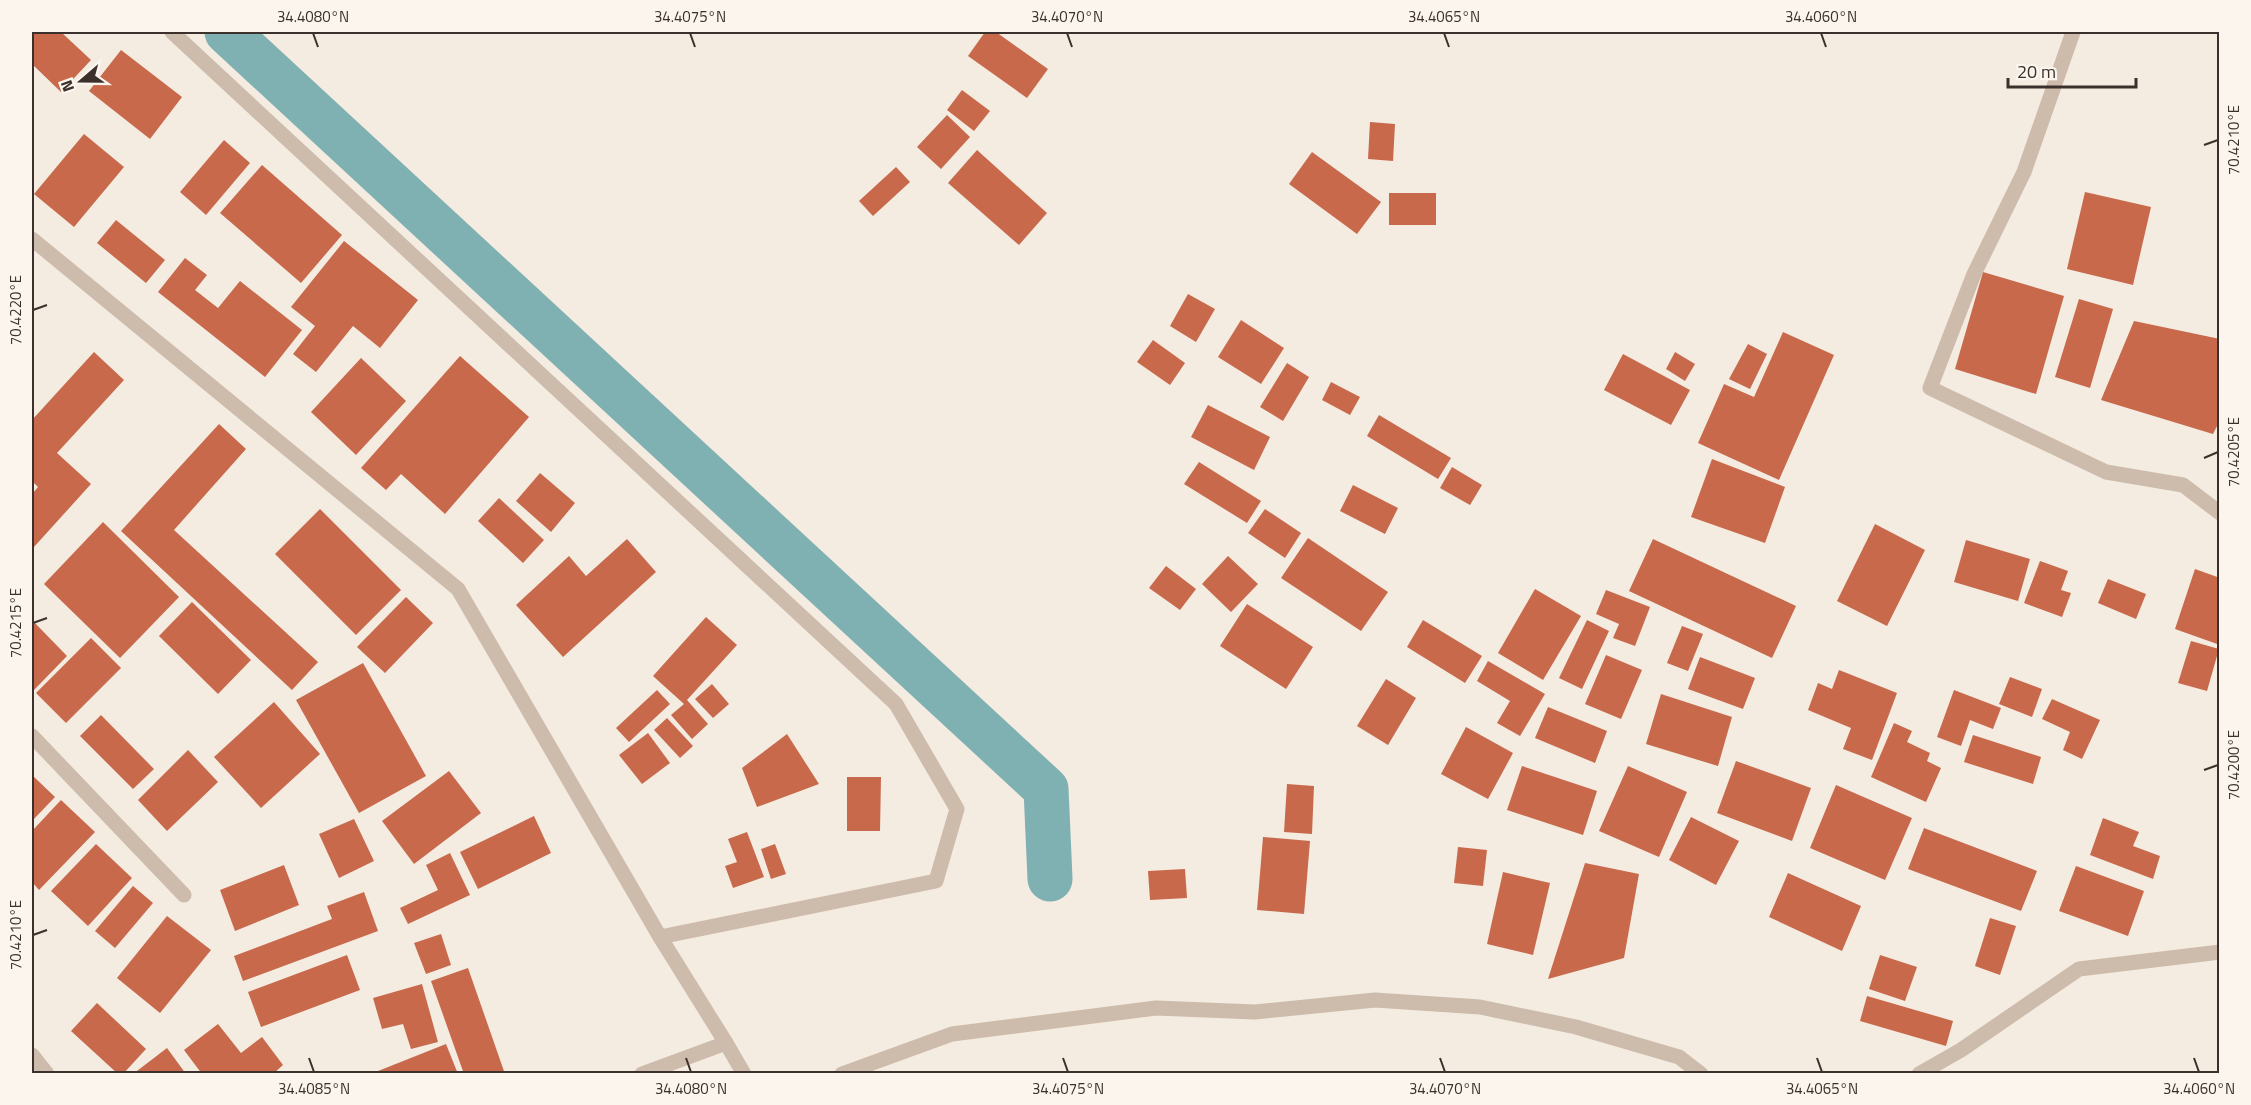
<svg xmlns="http://www.w3.org/2000/svg" width="2251" height="1105" viewBox="0 0 2251 1105" font-family="'Titillium Web',sans-serif">
  <rect width="100%" height="100%" fill="#f4ebe1"/>
  <g fill="none" stroke-linecap="round" stroke-linejoin="round">
    <polyline stroke="#7fb0b2" stroke-width="45" points="227,32 1046,789 1050,879"/>
  </g>
  <g fill="#c8694b">
    <polygon points="32,32 61,32 91,60 61,92 32,64"/>
    <polygon points="985,32 996,32 1048,69 1027,98 968,56"/>
    <polygon points="121,50 182,97 150,139 89,91"/>
    <polygon points="962,90 990,111 974,131 947,110"/>
    <polygon points="947,115 970,137 941,169 917,147"/>
    <polygon points="1370,122 1395,124 1393,161 1368,159"/>
    <polygon points="84,134 124,167 74,227 34,194"/>
    <polygon points="224,140 250,163 206,215 180,192"/>
    <polygon points="977,150 1047,213 1019,245 948,183"/>
    <polygon points="1312,152 1381,202 1357,234 1289,184"/>
    <polygon points="262,165 342,235 301,283 220,213"/>
    <polygon points="896,167 910,182 873,216 859,201"/>
    <polygon points="2085,192 2151,207 2133,285 2067,269"/>
    <rect x="1389" y="193" width="47" height="32"/>
    <polygon points="116,220 165,260 146,283 97,243"/>
    <polygon points="344,241 418,300 380,348 353,326 316,372 293,354 315,326 291,307"/>
    <polygon points="185,258 207,275 195,290 218,308 240,281 302,330 265,377 158,292"/>
    <polygon points="1983,272 2064,296 2036,394 1955,369"/>
    <polygon points="1188,294 1215,309 1196,342 1170,326"/>
    <polygon points="2079,299 2113,309 2090,388 2055,377"/>
    <polygon points="1241,320 1284,348 1261,384 1218,357"/>
    <polygon points="2134,321 2220,339 2220,420 2213,434 2101,400"/>
    <polygon points="1783,332 1834,355 1779,480 1698,443 1724,384 1754,397"/>
    <polygon points="1153,340 1185,363 1170,385 1137,362"/>
    <polygon points="1748,344 1767,354 1750,389 1729,379"/>
    <polygon points="94,352 124,380 57,453 91,484 34,547 32,545 32,494 38,487 32,481 32,420"/>
    <polygon points="1675,352 1695,364 1685,381 1666,369"/>
    <polygon points="1623,354 1690,390 1671,425 1604,390"/>
    <polygon points="460,356 529,417 445,514 401,474 386,490 361,468"/>
    <polygon points="361,358 406,401 356,455 311,412"/>
    <polygon points="1287,363 1309,377 1283,421 1260,407"/>
    <polygon points="1331,382 1360,397 1350,415 1322,400"/>
    <polygon points="1208,405 1270,437 1254,470 1191,437"/>
    <polygon points="1379,415 1451,458 1438,479 1367,436"/>
    <polygon points="219,424 246,449 174,530 318,662 292,690 121,531"/>
    <polygon points="1712,459 1785,487 1765,543 1691,517"/>
    <polygon points="1199,462 1261,501 1247,523 1184,484"/>
    <polygon points="1452,467 1482,485 1470,505 1440,488"/>
    <polygon points="540,473 575,503 551,532 516,501"/>
    <polygon points="1353,485 1398,508 1385,534 1340,511"/>
    <polygon points="499,498 544,540 523,563 478,521"/>
    <polygon points="320,509 401,590 356,635 275,554"/>
    <polygon points="1265,509 1301,533 1285,558 1248,533"/>
    <polygon points="103,522 179,597 120,658 44,584"/>
    <polygon points="1875,524 1925,550 1887,626 1837,601"/>
    <polygon points="1308,538 1388,592 1361,631 1281,578"/>
    <polygon points="627,539 656,572 563,657 516,605 569,556 586,576"/>
    <polygon points="1653,539 1796,606 1772,658 1629,591"/>
    <polygon points="1966,540 2030,559 2018,601 1954,582"/>
    <polygon points="1228,556 1258,584 1231,612 1202,584"/>
    <polygon points="2040,561 2068,571 2061,590 2071,593 2062,617 2024,603"/>
    <polygon points="1166,566 1196,589 1180,610 1149,588"/>
    <polygon points="2195,569 2220,578 2220,645 2175,629"/>
    <polygon points="2108,579 2146,594 2136,619 2098,603"/>
    <polygon points="1535,589 1581,616 1543,680 1498,653"/>
    <polygon points="1606,590 1650,607 1635,646 1613,638 1619,624 1596,614"/>
    <polygon points="406,597 433,623 385,673 357,647"/>
    <polygon points="192,602 251,660 218,694 159,636"/>
    <polygon points="1247,604 1313,647 1286,689 1220,646"/>
    <polygon points="706,617 737,645 687,700 708,724 692,739 671,715 684,704 653,676"/>
    <polygon points="32,620 67,656 34,690 32,687"/>
    <polygon points="1423,620 1482,656 1465,683 1407,647"/>
    <polygon points="1587,620 1609,631 1582,689 1559,678"/>
    <polygon points="1682,626 1703,634 1688,671 1667,663"/>
    <polygon points="91,638 121,668 66,723 36,693"/>
    <polygon points="2191,641 2219,649 2207,691 2178,683"/>
    <polygon points="1606,655 1642,670 1621,719 1585,704"/>
    <polygon points="1700,657 1755,678 1743,709 1688,689"/>
    <polygon points="1488,661 1545,694 1520,736 1497,723 1510,701 1477,681"/>
    <polygon points="363,663 426,776 359,813 296,700"/>
    <polygon points="1839,670 1897,693 1872,760 1843,749 1851,728 1808,710 1818,683 1832,689"/>
    <polygon points="2010,677 2042,689 2032,717 1999,704"/>
    <polygon points="1386,679 1416,698 1388,745 1357,726"/>
    <polygon points="712,684 729,704 713,718 695,699"/>
    <polygon points="657,690 670,704 629,742 616,728"/>
    <polygon points="1954,690 2001,708 1993,729 1970,720 1961,746 1937,737"/>
    <polygon points="1661,694 1732,717 1718,766 1646,744"/>
    <polygon points="2052,699 2100,720 2082,759 2063,750 2070,732 2042,719"/>
    <polygon points="274,702 320,754 261,808 214,757"/>
    <polygon points="1548,707 1607,731 1595,763 1535,738"/>
    <polygon points="101,715 154,769 133,789 80,736"/>
    <polygon points="667,718 693,746 680,758 654,730"/>
    <polygon points="1894,723 1912,731 1907,742 1930,753 1927,761 1941,768 1926,802 1871,777"/>
    <polygon points="1466,727 1513,753 1488,799 1441,774"/>
    <polygon points="648,733 670,763 642,784 619,755"/>
    <polygon points="787,734 819,784 757,807 742,768"/>
    <polygon points="1973,735 2041,757 2033,784 1964,762"/>
    <polygon points="188,750 218,782 167,831 138,800"/>
    <polygon points="1736,761 1811,788 1792,841 1717,813"/>
    <polygon points="1522,766 1597,791 1583,835 1507,810"/>
    <polygon points="1628,766 1687,792 1659,857 1599,831"/>
    <polygon points="449,771 481,813 414,864 382,821"/>
    <polygon points="32,775 55,797 32,821"/>
    <polygon points="847,777 881,777 880,831 847,831"/>
    <polygon points="1287,784 1314,786 1312,834 1284,832"/>
    <polygon points="1836,785 1912,818 1885,880 1810,848"/>
    <polygon points="61,800 95,832 39,890 32,882 32,831"/>
    <polygon points="534,816 551,853 478,889 460,852"/>
    <polygon points="1691,817 1739,841 1716,885 1669,860"/>
    <polygon points="2103,818 2139,832 2133,846 2160,856 2153,879 2090,855"/>
    <polygon points="354,819 374,861 339,878 319,834"/>
    <polygon points="1924,828 2037,871 2021,911 1908,869"/>
    <polygon points="747,832 764,877 733,888 725,866 737,862 728,839"/>
    <polygon points="1263,837 1310,841 1304,914 1257,910"/>
    <polygon points="96,844 132,878 88,926 51,891"/>
    <polygon points="775,844 786,874 771,879 761,849"/>
    <polygon points="1458,847 1487,850 1483,886 1454,883"/>
    <polygon points="450,853 470,895 408,924 400,908 438,890 426,865"/>
    <polygon points="1585,863 1639,874 1624,958 1548,979"/>
    <polygon points="284,865 299,905 235,931 220,890"/>
    <polygon points="2076,866 2144,891 2128,936 2059,911"/>
    <polygon points="1185,869 1187,898 1150,900 1148,871"/>
    <polygon points="1503,872 1550,883 1533,955 1487,944"/>
    <polygon points="1788,873 1861,906 1842,951 1769,917"/>
    <polygon points="133,886 153,903 115,948 95,931"/>
    <polygon points="364,892 378,931 243,981 234,956 332,919 327,906"/>
    <polygon points="167,916 211,950 160,1013 117,978"/>
    <polygon points="1990,918 2016,926 2000,975 1975,966"/>
    <polygon points="441,934 451,965 426,974 414,943"/>
    <polygon points="347,955 360,990 261,1027 248,992"/>
    <polygon points="1880,955 1917,967 1905,1001 1869,989"/>
    <polygon points="468,968 505,1074 464,1074 431,981"/>
    <polygon points="422,984 438,1042 411,1049 403,1024 382,1029 373,998"/>
    <polygon points="1867,996 1953,1021 1946,1046 1860,1021"/>
    <polygon points="97,1003 146,1049 123,1074 118,1074 71,1031"/>
    <polygon points="218,1024 241,1053 262,1037 283,1065 273,1074 202,1074 184,1050"/>
    <polygon points="446,1044 458,1074 373,1074 373,1073"/>
    <polygon points="167,1048 186,1074 133,1074"/>
  </g>
  <g fill="none" stroke-linecap="round" stroke-linejoin="round">
    <g stroke="#cdbbac" stroke-width="15">
      <polyline points="172,32 896,704 957,809 936,881 660,937"/>
      <polyline points="2073,32 2024,172 1974,274 1930,388 2106,472 2183,485 2220,513"/>
      <polyline points="32,239 458,589 660,937 726,1043 642,1074"/>
      <polyline points="32,736 184,895"/>
      <polyline points="726,1043 744,1074"/>
      <polyline points="32,1055 47,1074"/>
      <polyline points="842,1074 952,1034 1156,1008 1255,1012 1375,1000 1480,1007 1576,1027 1679,1057 1701,1074"/>
      <polyline points="1919,1074 1961,1050 2079,969 2220,952"/>
    </g>
  </g>
  <path fill="none" stroke="#3b302b" stroke-width="2" d="M313 33 318 47M690 33 695 47M1067 33 1072 47M1444 33 1449 47M1821 33 1826 47M2204 145 2218 140M33 310 47 305M2204 458 2218 452M33 623 47 618M2204 770 2218 765M33 935 47 930M309 1058 314 1072M686 1058 691 1072M1063 1058 1068 1072M1440 1058 1445 1072M1817 1058 1822 1072M2194 1058 2199 1072"/>
  <rect width="2251" height="1105" fill="none" stroke="#fbf5ee" stroke-width="66"/>
  <g transform="translate(81 81) rotate(250)" stroke="#fbf5ee" stroke-width="4.5" paint-order="stroke">
  <path d="M0-4.5L10 22L0 15L-10 22Z" fill="#3b302b"/>
  <text y="-9" font-size="16" font-weight="bold" text-anchor="middle" fill="#3b302b">N</text>
  </g>
  <path d="M2008 78v9h128v-9" fill="none" stroke="#3b302b" stroke-width="3"/>
  <text x="2017" y="78" font-size="18" fill="#3b302b" stroke="#fbf5ee" stroke-width="4.5" paint-order="stroke">20 m</text>
  <rect x="33" y="33" width="2185" height="1039" fill="none" stroke="#3b302b" stroke-width="2"/>
  <g font-size="15" text-anchor="middle" fill="#3b302b">
    <text x="313" y="22">34.4080°N</text>
    <text x="690" y="22">34.4075°N</text>
    <text x="1067" y="22">34.4070°N</text>
    <text x="1444" y="22">34.4065°N</text>
    <text x="1821" y="22">34.4060°N</text>
    <text transform="translate(2234 140) rotate(-90)" y="5">70.4210°E</text>
    <text transform="translate(16 310) rotate(-90)" y="5">70.4220°E</text>
    <text transform="translate(2234 452) rotate(-90)" y="5">70.4205°E</text>
    <text transform="translate(16 623) rotate(-90)" y="5">70.4215°E</text>
    <text transform="translate(2234 765) rotate(-90)" y="5">70.4200°E</text>
    <text transform="translate(16 935) rotate(-90)" y="5">70.4210°E</text>
    <text x="314" y="1094">34.4085°N</text>
    <text x="691" y="1094">34.4080°N</text>
    <text x="1068" y="1094">34.4075°N</text>
    <text x="1445" y="1094">34.4070°N</text>
    <text x="1822" y="1094">34.4065°N</text>
    <text x="2199" y="1094">34.4060°N</text>
  </g>
</svg>
